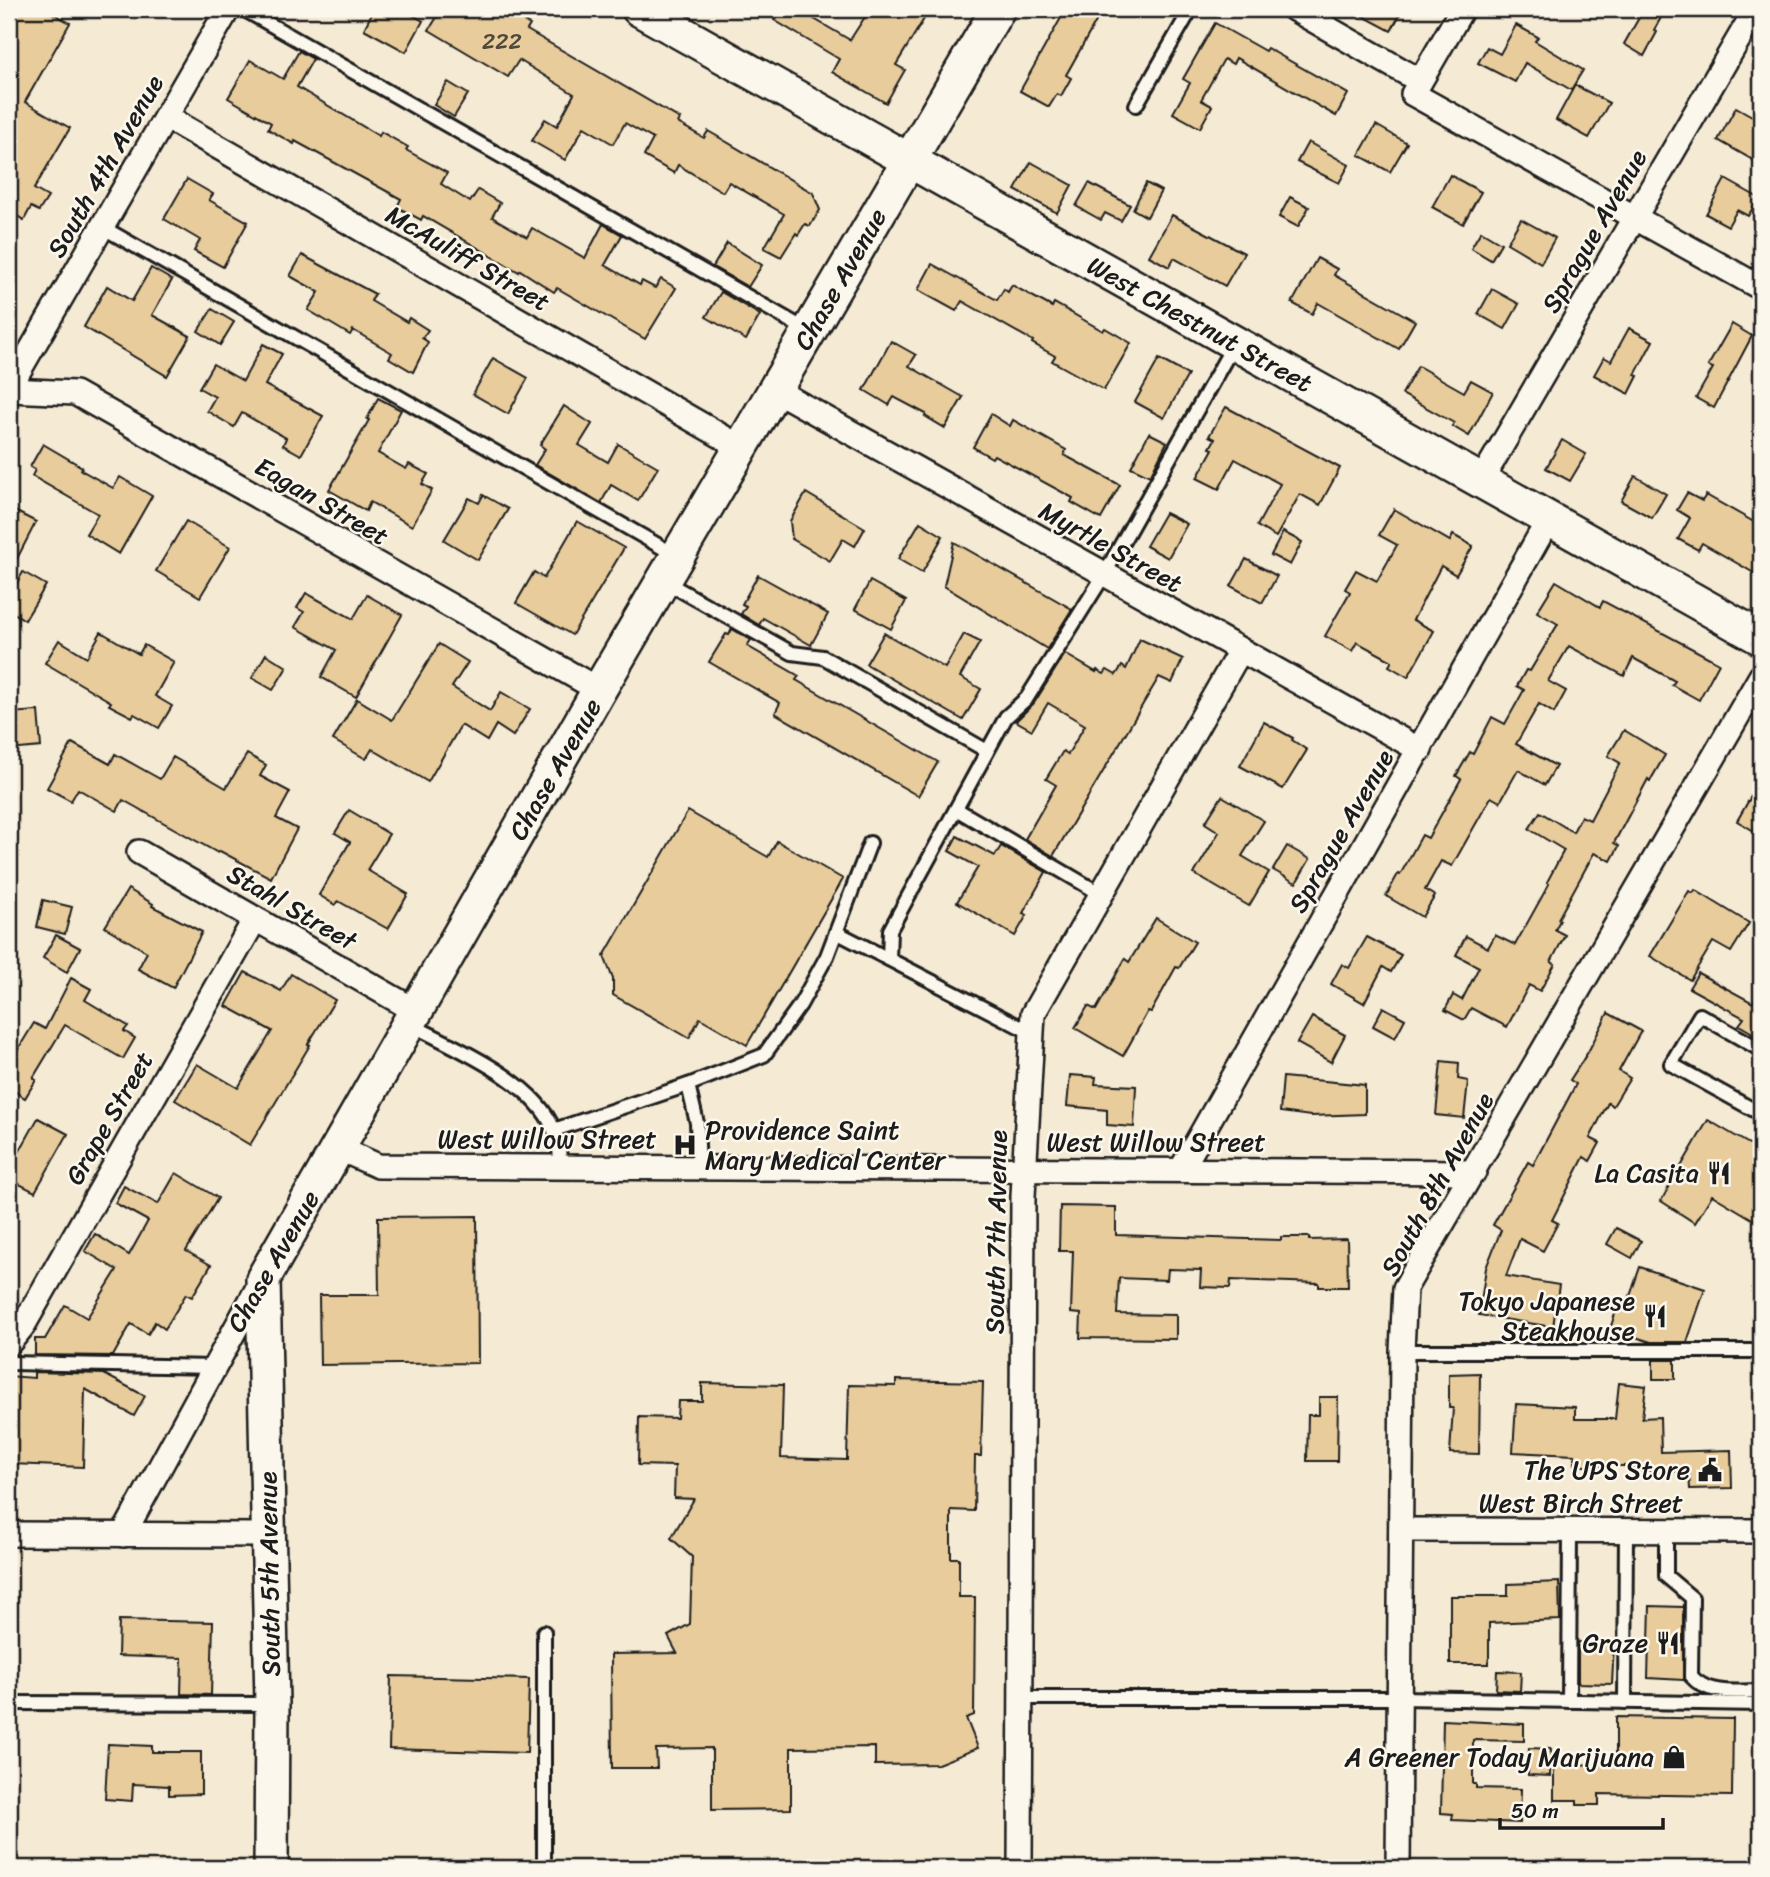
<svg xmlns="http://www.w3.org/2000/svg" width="1770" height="1877" viewBox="0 0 1770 1877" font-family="Sriracha,sans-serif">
  <rect width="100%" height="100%" fill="#f5ead4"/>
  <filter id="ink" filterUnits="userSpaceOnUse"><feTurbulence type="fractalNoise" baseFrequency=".0143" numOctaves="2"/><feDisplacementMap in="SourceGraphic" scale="14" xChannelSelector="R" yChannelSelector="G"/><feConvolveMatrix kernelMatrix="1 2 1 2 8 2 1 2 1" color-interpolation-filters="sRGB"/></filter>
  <g filter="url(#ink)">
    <g fill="#e8cc9c" stroke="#1c1c1c" stroke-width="2">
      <polygon points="9,9 45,9 70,23 25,102 70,128 34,189 48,197 39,211 31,207 24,220 9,211"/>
      <polygon points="374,9 402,9 423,21 406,52 364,29"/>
      <polygon points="442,9 503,9 530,25 527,30 680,119 678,123 704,138 708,131 715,135 813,193 820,210 810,226 805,224 798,235 796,233 781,257 764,248 784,214 729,182 723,192 678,165 674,173 644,156 653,139 625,123 613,144 584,127 565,160 532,141 545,119 557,126 574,94 519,60 508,77 429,30"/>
      <polygon points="781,9 797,9 850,40 870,9 930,9 896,65 905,70 886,103 832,72 839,59 774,20"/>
      <polygon points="1066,9 1103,9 1066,75 1071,78 1061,96 1057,94 1049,107 1020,91"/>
      <polygon points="1350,9 1403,9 1391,31"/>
      <polygon points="1644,9 1666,9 1654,30 1657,32 1644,56 1624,44"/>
      <polygon points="1215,23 1265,51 1267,48 1348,94 1336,116 1236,58 1233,64 1224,59 1201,100 1212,106 1200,128 1173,113 1190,83 1183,79"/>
      <polygon points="1516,25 1538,37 1535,41 1583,70 1571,90 1525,63 1515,82 1478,63 1487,47 1500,54"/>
      <polygon points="299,51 313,59 297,87 379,136 381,132 408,147 406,150 447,173 441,184 470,202 478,190 500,203 492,217 527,237 532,228 585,258 603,224 622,235 605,265 640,285 642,281 655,288 661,279 676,288 645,339 557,288 554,292 520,270 519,272 423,216 421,220 397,207 401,199 295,141 294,144 268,129 271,123 228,98 250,60 283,79"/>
      <polygon points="448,82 468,94 454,117 434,105"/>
      <polygon points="1575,85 1609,103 1589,138 1556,120"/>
      <polygon points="1736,107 1761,121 1761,145 1753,160 1718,140"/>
      <polygon points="1376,125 1407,143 1390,172 1359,155"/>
      <polygon points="1308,142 1349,165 1339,183 1297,162"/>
      <polygon points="1031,162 1072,185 1057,213 1015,190"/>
      <polygon points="1450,175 1481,192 1463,224 1432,207"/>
      <polygon points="187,179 213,194 209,200 248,222 223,267 194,251 200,240 164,219"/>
      <polygon points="1725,179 1759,198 1748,216 1737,210 1728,226 1706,214"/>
      <polygon points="1089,183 1130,205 1121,221 1105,213 1101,220 1076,206"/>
      <polygon points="1146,183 1161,191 1147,217 1133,209"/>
      <polygon points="1290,197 1309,207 1298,227 1279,217"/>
      <polygon points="1172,215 1244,253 1225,286 1174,258 1169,267 1149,256"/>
      <polygon points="1521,219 1555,238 1541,263 1507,243"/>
      <polygon points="1481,231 1501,243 1491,260 1471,248"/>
      <polygon points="727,243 762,265 748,287 713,267"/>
      <polygon points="302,255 375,294 371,301 407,322 409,318 428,330 422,338 428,342 413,372 389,358 392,353 353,330 350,335 308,310 319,292 290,276"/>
      <polygon points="1317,258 1337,269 1334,275 1415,321 1399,349 1318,303 1312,314 1292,303"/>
      <polygon points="932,264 997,300 1004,289 1008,292 1012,285 1052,307 1054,303 1103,331 1105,328 1131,343 1104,390 1052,361 1055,356 1032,343 1033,341 962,301 956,311 918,290"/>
      <polygon points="151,268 172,280 152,315 190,336 167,376 84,327 107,286 132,301"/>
      <polygon points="1492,289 1519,304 1505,329 1478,314"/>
      <polygon points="721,292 760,315 746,340 706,317"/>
      <polygon points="212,309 234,322 220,345 198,331"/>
      <polygon points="1732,324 1752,336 1714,408 1696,398 1713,368 1708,366"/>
      <polygon points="1629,328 1653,341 1635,375 1638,376 1629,394 1594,375 1604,357 1611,361"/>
      <polygon points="891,341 916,355 909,366 963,397 945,428 925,416 926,414 894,397 889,405 864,390"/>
      <polygon points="263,344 282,354 265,385 323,416 301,455 283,445 286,438 242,413 234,427 207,411 215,397 199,388 213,364 243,381"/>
      <polygon points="493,358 528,378 508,414 473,394"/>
      <polygon points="1159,359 1188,375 1164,418 1135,402"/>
      <polygon points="1418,366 1464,392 1471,380 1493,392 1469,436 1452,426 1454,423 1402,394"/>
      <polygon points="378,398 401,410 378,453 406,469 409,464 428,474 422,484 432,490 412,526 370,502 366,511 329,490 369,420 367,419"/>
      <polygon points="564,406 592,424 579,445 608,462 618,444 658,467 638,501 611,485 601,503 535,465 545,449 540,445"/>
      <polygon points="1226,407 1340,468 1320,505 1300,494 1276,537 1257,526 1280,484 1235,459 1219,489 1197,478 1213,449 1210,448 1215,439 1209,436"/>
      <polygon points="991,414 1010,426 1013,420 1066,450 1064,455 1120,485 1101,519 1071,502 1073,498 994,455 992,458 973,447"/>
      <polygon points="1149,433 1167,442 1150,476 1131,467"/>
      <polygon points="1562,440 1586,454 1570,481 1546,468"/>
      <polygon points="43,444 82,467 81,470 113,488 120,477 152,496 119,554 86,534 98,514 32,476 35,470 30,467"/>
      <polygon points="1635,476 1666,494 1652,518 1621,501"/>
      <polygon points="806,493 865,528 855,546 843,539 830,561 792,539 790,521"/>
      <polygon points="1687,493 1702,501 1706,495 1761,526 1761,577 1702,543 1698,550 1678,539 1690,518 1677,510"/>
      <polygon points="483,495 508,509 478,560 444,540 469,498 479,503"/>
      <polygon points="9,508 36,522 9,574"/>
      <polygon points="1394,509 1450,541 1453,535 1473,546 1456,575 1441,566 1413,620 1434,631 1408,677 1389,666 1392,661 1357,642 1352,651 1325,636 1350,592 1345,589 1356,570 1377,581 1397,545 1379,535"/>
      <polygon points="1165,513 1187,524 1168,558 1146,546"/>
      <polygon points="186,521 230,547 200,597 156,571"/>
      <polygon points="577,521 624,548 572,635 516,603 534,572 544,578"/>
      <polygon points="920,522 943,536 922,573 898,559"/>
      <polygon points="1283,532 1302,542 1290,565 1271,555"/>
      <polygon points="954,542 1072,609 1047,649 944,586"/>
      <polygon points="1246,559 1277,576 1262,603 1231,586"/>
      <polygon points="23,572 46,585 25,620 9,610 9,597"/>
      <polygon points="758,575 828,614 811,645 763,618 759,625 741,614 746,606 742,604"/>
      <polygon points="870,581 906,601 891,629 855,609"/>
      <polygon points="1556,581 1600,607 1603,601 1719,663 1699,700 1672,685 1675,681 1633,658 1624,676 1569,646 1548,681 1566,691 1554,713 1539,704 1516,744 1556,766 1545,785 1518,770 1500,802 1491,797 1452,866 1441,861 1425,890 1435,896 1422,917 1386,896 1398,874 1400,875 1422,835 1428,838 1461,779 1456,776 1470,752 1473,754 1492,717 1505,724 1524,690 1517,686 1526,670 1530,671 1558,624 1537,612"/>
      <polygon points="306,593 353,619 367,595 402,615 356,697 321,677 336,650 295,627 304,612 297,608"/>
      <polygon points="732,629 751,640 747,646 799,676 796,680 938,762 918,796 775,713 780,703 709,662 726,634 729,635"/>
      <polygon points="101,632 139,654 144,645 174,662 155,696 172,706 159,728 134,714 132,717 109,705 111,702 45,663 59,640 87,657"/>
      <polygon points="884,633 945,668 964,634 980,642 960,677 981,689 963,720 866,664"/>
      <polygon points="1140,639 1183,659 1172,683 1159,677 1053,856 1025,839 1056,785 1046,779 1063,751 1068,754 1085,725 1048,703 1032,730 1016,721 1034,703 1065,654 1096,672 1097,670 1104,674 1107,670 1116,675 1122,666 1126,669"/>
      <polygon points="439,644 468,662 452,687 490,711 501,692 530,709 513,736 496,725 487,741 461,725 428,782 372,749 366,759 333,740 357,699 392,720"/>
      <polygon points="266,654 287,667 273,690 252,678"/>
      <polygon points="38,711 41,747 9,750 9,713"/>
      <polygon points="1264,722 1293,738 1292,740 1307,750 1283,789 1240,766"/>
      <polygon points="1624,730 1665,755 1650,781 1648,779 1614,843 1619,846 1611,861 1594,853 1558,919 1560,920 1555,930 1565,935 1551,962 1555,964 1540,991 1529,985 1507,1027 1471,1008 1464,1020 1445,1010 1453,995 1462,1000 1479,967 1456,955 1466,936 1488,948 1495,935 1515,945 1549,884 1547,882 1564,850 1529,829 1540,812 1573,832 1581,816 1590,820 1620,763 1608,756"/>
      <polygon points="72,743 110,764 115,754 160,779 173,757 226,788 247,754 266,765 260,776 290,792 276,818 297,829 271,878 220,851 218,853 123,800 117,811 78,789 71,801 47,788"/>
      <polygon points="1761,779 1761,835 1737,821"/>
      <polygon points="1222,796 1264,821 1242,856 1269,872 1249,906 1194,874 1219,832 1205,823"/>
      <polygon points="349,810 389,834 367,870 408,894 388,929 338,901 335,905 319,895 350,842 335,833"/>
      <polygon points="688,811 768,857 777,841 843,879 747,1045 700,1018 689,1038 613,995 613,979 604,956"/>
      <polygon points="957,836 995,856 1001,846 1046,872 1023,913 1027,915 1015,936 957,902 978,867 949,851"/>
      <polygon points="1287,846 1310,859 1296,883 1273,870"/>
      <polygon points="128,889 153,904 152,906 202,932 173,988 138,969 147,952 105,927"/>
      <polygon points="1695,890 1749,923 1731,952 1713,942 1690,980 1650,956 1689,891 1693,893"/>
      <polygon points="43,900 72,907 65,934 37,927"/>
      <polygon points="1156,918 1195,942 1179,968 1176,967 1151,1012 1148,1011 1123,1056 1075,1028 1088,1006 1096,1010 1125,959 1129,962"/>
      <polygon points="56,935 80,948 67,972 43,958"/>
      <polygon points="1367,937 1401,955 1391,972 1383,967 1364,1003 1331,984 1342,964 1349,968"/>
      <polygon points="245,972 281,991 291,974 335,1000 308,1044 310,1045 250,1145 175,1100 197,1064 238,1088 272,1031 226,1006"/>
      <polygon points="1698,973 1753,1003 1761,988 1761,1038 1739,1025 1744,1018 1689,988"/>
      <polygon points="71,978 91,989 85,1000 128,1026 124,1031 135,1038 123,1059 65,1025 33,1078 36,1080 25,1098 9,1088 9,1064 34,1023 45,1029"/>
      <polygon points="1383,1007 1405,1019 1395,1038 1373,1026"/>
      <polygon points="1608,1013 1641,1031 1619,1071 1630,1078 1613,1106 1608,1103 1590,1138 1600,1143 1590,1161 1584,1157 1552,1220 1558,1223 1543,1251 1520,1239 1506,1276 1559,1285 1553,1327 1479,1315 1486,1268 1501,1230 1493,1225 1528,1162 1533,1165 1576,1084 1570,1080 1588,1052"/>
      <polygon points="1312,1017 1345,1035 1331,1062 1297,1043"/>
      <polygon points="1441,1061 1459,1063 1458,1079 1468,1081 1464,1118 1436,1115"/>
      <polygon points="1070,1075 1096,1077 1095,1084 1136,1086 1134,1127 1107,1125 1107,1110 1067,1106"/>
      <polygon points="1283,1077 1365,1085 1365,1114 1311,1116 1280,1112"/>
      <polygon points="38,1118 68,1134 35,1192 9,1179 9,1152 17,1156"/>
      <polygon points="1708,1120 1761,1151 1761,1224 1712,1195 1695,1223 1661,1201"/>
      <polygon points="176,1173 218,1198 186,1251 211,1265 192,1297 186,1294 165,1329 155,1322 148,1334 131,1324 113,1356 35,1355 35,1339 45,1339 65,1305 87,1318 117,1270 85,1251 95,1234 129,1255 148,1221 115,1203 124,1186 158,1204"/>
      <polygon points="1060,1206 1116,1207 1116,1235 1281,1240 1281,1237 1309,1237 1309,1240 1347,1239 1348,1287 1319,1287 1319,1283 1231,1280 1230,1288 1200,1287 1201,1270 1168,1269 1167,1280 1119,1278 1117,1314 1176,1315 1176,1339 1080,1338 1081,1314 1071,1313 1073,1251 1059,1251"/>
      <polygon points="477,1216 478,1363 320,1365 319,1295 379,1295 378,1217"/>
      <polygon points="1616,1228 1641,1241 1632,1258 1607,1244"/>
      <polygon points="1640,1267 1705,1289 1687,1342 1651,1342 1610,1329 1620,1299 1628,1302"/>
      <rect x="1653" y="1360" width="22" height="19"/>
      <polygon points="34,1372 104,1374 145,1396 134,1416 85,1389 83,1467 12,1464 12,1440 9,1440 9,1376 34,1378"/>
      <polygon points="1480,1373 1479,1454 1450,1453 1453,1408 1449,1408 1449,1374"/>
      <polygon points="896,1380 983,1382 981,1456 975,1456 974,1511 951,1510 951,1558 959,1558 959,1597 975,1597 974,1715 966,1718 978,1748 938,1764 875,1765 875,1747 791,1748 791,1809 712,1810 712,1748 656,1749 657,1768 612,1768 611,1654 677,1653 668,1636 690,1624 692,1557 671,1538 694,1499 674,1498 675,1466 638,1465 639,1417 677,1418 678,1401 702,1401 702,1383 783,1385 781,1458 847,1460 849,1385 896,1386"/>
      <polygon points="1619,1383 1646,1386 1642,1418 1660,1417 1661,1452 1731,1450 1732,1488 1690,1489 1689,1471 1633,1473 1633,1466 1575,1466 1575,1455 1513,1452 1516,1404 1575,1407 1575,1419 1615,1419"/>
      <polygon points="1319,1397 1338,1397 1337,1461 1307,1461 1308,1415 1319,1415"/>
      <polygon points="1559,1582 1560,1620 1489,1623 1489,1664 1450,1664 1450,1596 1508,1596 1508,1584"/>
      <polygon points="1650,1606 1683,1607 1683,1680 1648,1678"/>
      <polygon points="119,1620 213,1622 211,1695 181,1694 182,1658 118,1656"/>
      <polygon points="1578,1642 1614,1643 1612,1684 1578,1683"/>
      <polygon points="1497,1671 1521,1672 1520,1691 1496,1690"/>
      <polygon points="391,1676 529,1679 527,1753 389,1749"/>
      <polygon points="1616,1717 1733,1719 1732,1796 1599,1794 1599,1805 1577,1805 1577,1800 1554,1800 1554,1765 1616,1764"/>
      <polygon points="1443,1720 1524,1724 1524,1741 1473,1740 1473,1784 1476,1784 1476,1788 1521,1789 1520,1823 1452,1820 1453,1814 1441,1813"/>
      <polygon points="108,1744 152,1746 152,1752 201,1752 201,1794 169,1795 169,1786 133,1784 132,1801 105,1799"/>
      <polygon points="1529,1748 1551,1749 1550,1776 1528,1775"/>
    </g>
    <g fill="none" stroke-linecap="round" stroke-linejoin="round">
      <g stroke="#1c1c1c" stroke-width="18">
        <g id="lane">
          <polyline points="243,9 808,331"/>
          <polyline points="1136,105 1191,9"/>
          <polyline points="102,227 677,556"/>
          <polyline points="664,581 792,653 823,657 987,751"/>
          <polyline points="956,809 1101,894"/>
          <polyline points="836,932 1032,1033"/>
          <polyline points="889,959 890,930 1006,717 1027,698 1104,575 1234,344"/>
          <path d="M410 1024C455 1048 534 1080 554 1130 559 1141 559 1156 562 1167"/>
          <polyline points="1761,1050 1700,1015 1671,1064 1761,1114"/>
          <polyline points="688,1085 697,1123 699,1168"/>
          <polyline points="554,1130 688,1085 764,1055 800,1005 827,956 870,843"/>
          <polyline points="1402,1351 1761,1351"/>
          <polyline points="9,1363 214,1367"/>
          <path d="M1666 1531V1576L1692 1598 1691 1676C1708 1696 1737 1691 1761 1691"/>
          <polyline points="544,1632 544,1868"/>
          <polyline points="1021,1698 1399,1698 1761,1704"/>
          <polyline points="1569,1701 1570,1531"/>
          <polyline points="1625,1702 1626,1531"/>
          <polyline points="9,1703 272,1704"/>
        </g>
      </g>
      <g stroke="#1c1c1c" stroke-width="28">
        <g id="street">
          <polyline points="1294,9 1420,81"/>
          <polyline points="1462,9 1413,94 1761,288"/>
          <polyline points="166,117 742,448"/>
          <polyline points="9,388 228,9"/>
          <polyline points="9,390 75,393 599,690"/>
          <polyline points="775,390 1420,750"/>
          <polyline points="1481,481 1756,9"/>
          <polyline points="139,852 416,1011"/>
          <polyline points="338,1148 378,1166 1474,1172"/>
          <polyline points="1181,1170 1549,519"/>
          <polyline points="9,1343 23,1326 255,919"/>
          <polyline points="1401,1530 1761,1531"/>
          <polyline points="9,1534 267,1535"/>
          <polyline points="123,1535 261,1282"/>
          <polyline points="1020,1868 1023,1196 1033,1014 1240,651"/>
          <polyline points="1398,1868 1402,1351 1405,1288 1761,676"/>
        </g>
      </g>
      <g stroke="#1c1c1c" stroke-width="38">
        <g id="secondary">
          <polyline points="639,9 1761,638"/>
          <polyline points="271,1868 272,1704 263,1279 599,690 998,9"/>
        </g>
      </g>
      <use href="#lane" stroke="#fbf7ec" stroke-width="12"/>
      <use href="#street" stroke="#fbf7ec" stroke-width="23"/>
      <use href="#secondary" stroke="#fbf7ec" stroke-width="33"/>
    </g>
  </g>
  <defs>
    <g id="hospital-bare" transform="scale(1.89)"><path d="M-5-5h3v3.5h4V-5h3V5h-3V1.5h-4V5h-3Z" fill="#1c1c1c" stroke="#fbf7ec" stroke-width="2.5" paint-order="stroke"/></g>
    <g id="restaurant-bare" transform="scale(1.89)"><path d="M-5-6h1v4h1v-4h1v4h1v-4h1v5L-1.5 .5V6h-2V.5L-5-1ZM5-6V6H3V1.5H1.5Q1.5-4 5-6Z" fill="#1c1c1c" stroke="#fbf7ec" stroke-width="2.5" paint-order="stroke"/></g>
    <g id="civic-bare" transform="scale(1.89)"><path d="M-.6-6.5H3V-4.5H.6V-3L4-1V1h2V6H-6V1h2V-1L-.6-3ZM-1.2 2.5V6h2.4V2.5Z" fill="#1c1c1c" stroke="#fbf7ec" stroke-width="2.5" paint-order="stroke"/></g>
    <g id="shop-bare" transform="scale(1.89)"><path d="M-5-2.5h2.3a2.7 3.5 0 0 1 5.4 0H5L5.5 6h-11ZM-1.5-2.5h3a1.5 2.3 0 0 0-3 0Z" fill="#1c1c1c" stroke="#fbf7ec" stroke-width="2.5" paint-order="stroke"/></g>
  </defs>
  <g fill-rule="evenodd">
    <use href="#hospital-bare" x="685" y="1145"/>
    <use href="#restaurant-bare" x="1719" y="1173"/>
    <use href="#restaurant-bare" x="1655" y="1316"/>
    <use href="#civic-bare" x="1710" y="1470"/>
    <use href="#restaurant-bare" x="1668" y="1643"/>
    <use href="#shop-bare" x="1674" y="1757"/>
  </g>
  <g text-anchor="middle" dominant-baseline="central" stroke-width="5" stroke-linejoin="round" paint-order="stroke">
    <g font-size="23" fill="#4f483c">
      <text x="502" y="41">222</text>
    </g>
    <g font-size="26" fill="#1c1c1c" stroke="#fbf7ec">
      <text transform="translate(105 166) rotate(-60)">South 4th Avenue</text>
      <text transform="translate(1594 231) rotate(-60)">Sprague Avenue</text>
      <text transform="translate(468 258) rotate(30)">McAuliff Street</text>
      <text transform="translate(840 279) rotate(-60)">Chase Avenue</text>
      <text transform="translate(1200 324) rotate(29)">West Chestnut Street</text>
      <text transform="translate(322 501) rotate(30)">Eagan Street</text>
      <text transform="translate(1111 547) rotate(29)">Myrtle Street</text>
      <text transform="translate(555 769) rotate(-60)">Chase Avenue</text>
      <text transform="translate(1341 831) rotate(-60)">Sprague Avenue</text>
      <text transform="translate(292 907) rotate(30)">Stahl Street</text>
      <text transform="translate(109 1118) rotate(-60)">Grape Street</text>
      <text x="547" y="1139">West Willow Street</text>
      <text x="1156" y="1142">West Willow Street</text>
      <text transform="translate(1437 1184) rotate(-61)">South 8th Avenue</text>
      <text transform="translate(996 1232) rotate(-89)">South 7th Avenue</text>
      <text transform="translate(273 1261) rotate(-60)">Chase Avenue</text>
      <text x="1581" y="1503">West Birch Street</text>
      <text transform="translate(269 1574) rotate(-91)">South 5th Avenue</text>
    </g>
    <g font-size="26" fill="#1c1c1c" stroke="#fbf7ec" text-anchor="end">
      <text x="705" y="1130" text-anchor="start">Providence Saint<tspan x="705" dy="30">Mary Medical Center</tspan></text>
      <text x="1699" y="1173">La Casita</text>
      <text x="1635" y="1301">Tokyo Japanese<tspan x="1635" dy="30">Steakhouse</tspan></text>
      <text x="1690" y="1470">The UPS Store</text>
      <text x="1648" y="1643">Graze</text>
      <text x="1654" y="1757">A Greener Today Marijuana</text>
    </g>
  </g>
  <rect width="1770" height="1877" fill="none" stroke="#fbf7ec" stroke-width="35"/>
  <rect x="18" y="18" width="1735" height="1842" fill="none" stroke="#1c1c1c" stroke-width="2.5" filter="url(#ink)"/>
  <path d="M1500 1818v10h163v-10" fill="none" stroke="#1c1c1c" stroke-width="3.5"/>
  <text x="1511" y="1818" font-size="21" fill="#1c1c1c" stroke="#fbf7ec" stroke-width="5" paint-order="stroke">50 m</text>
</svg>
